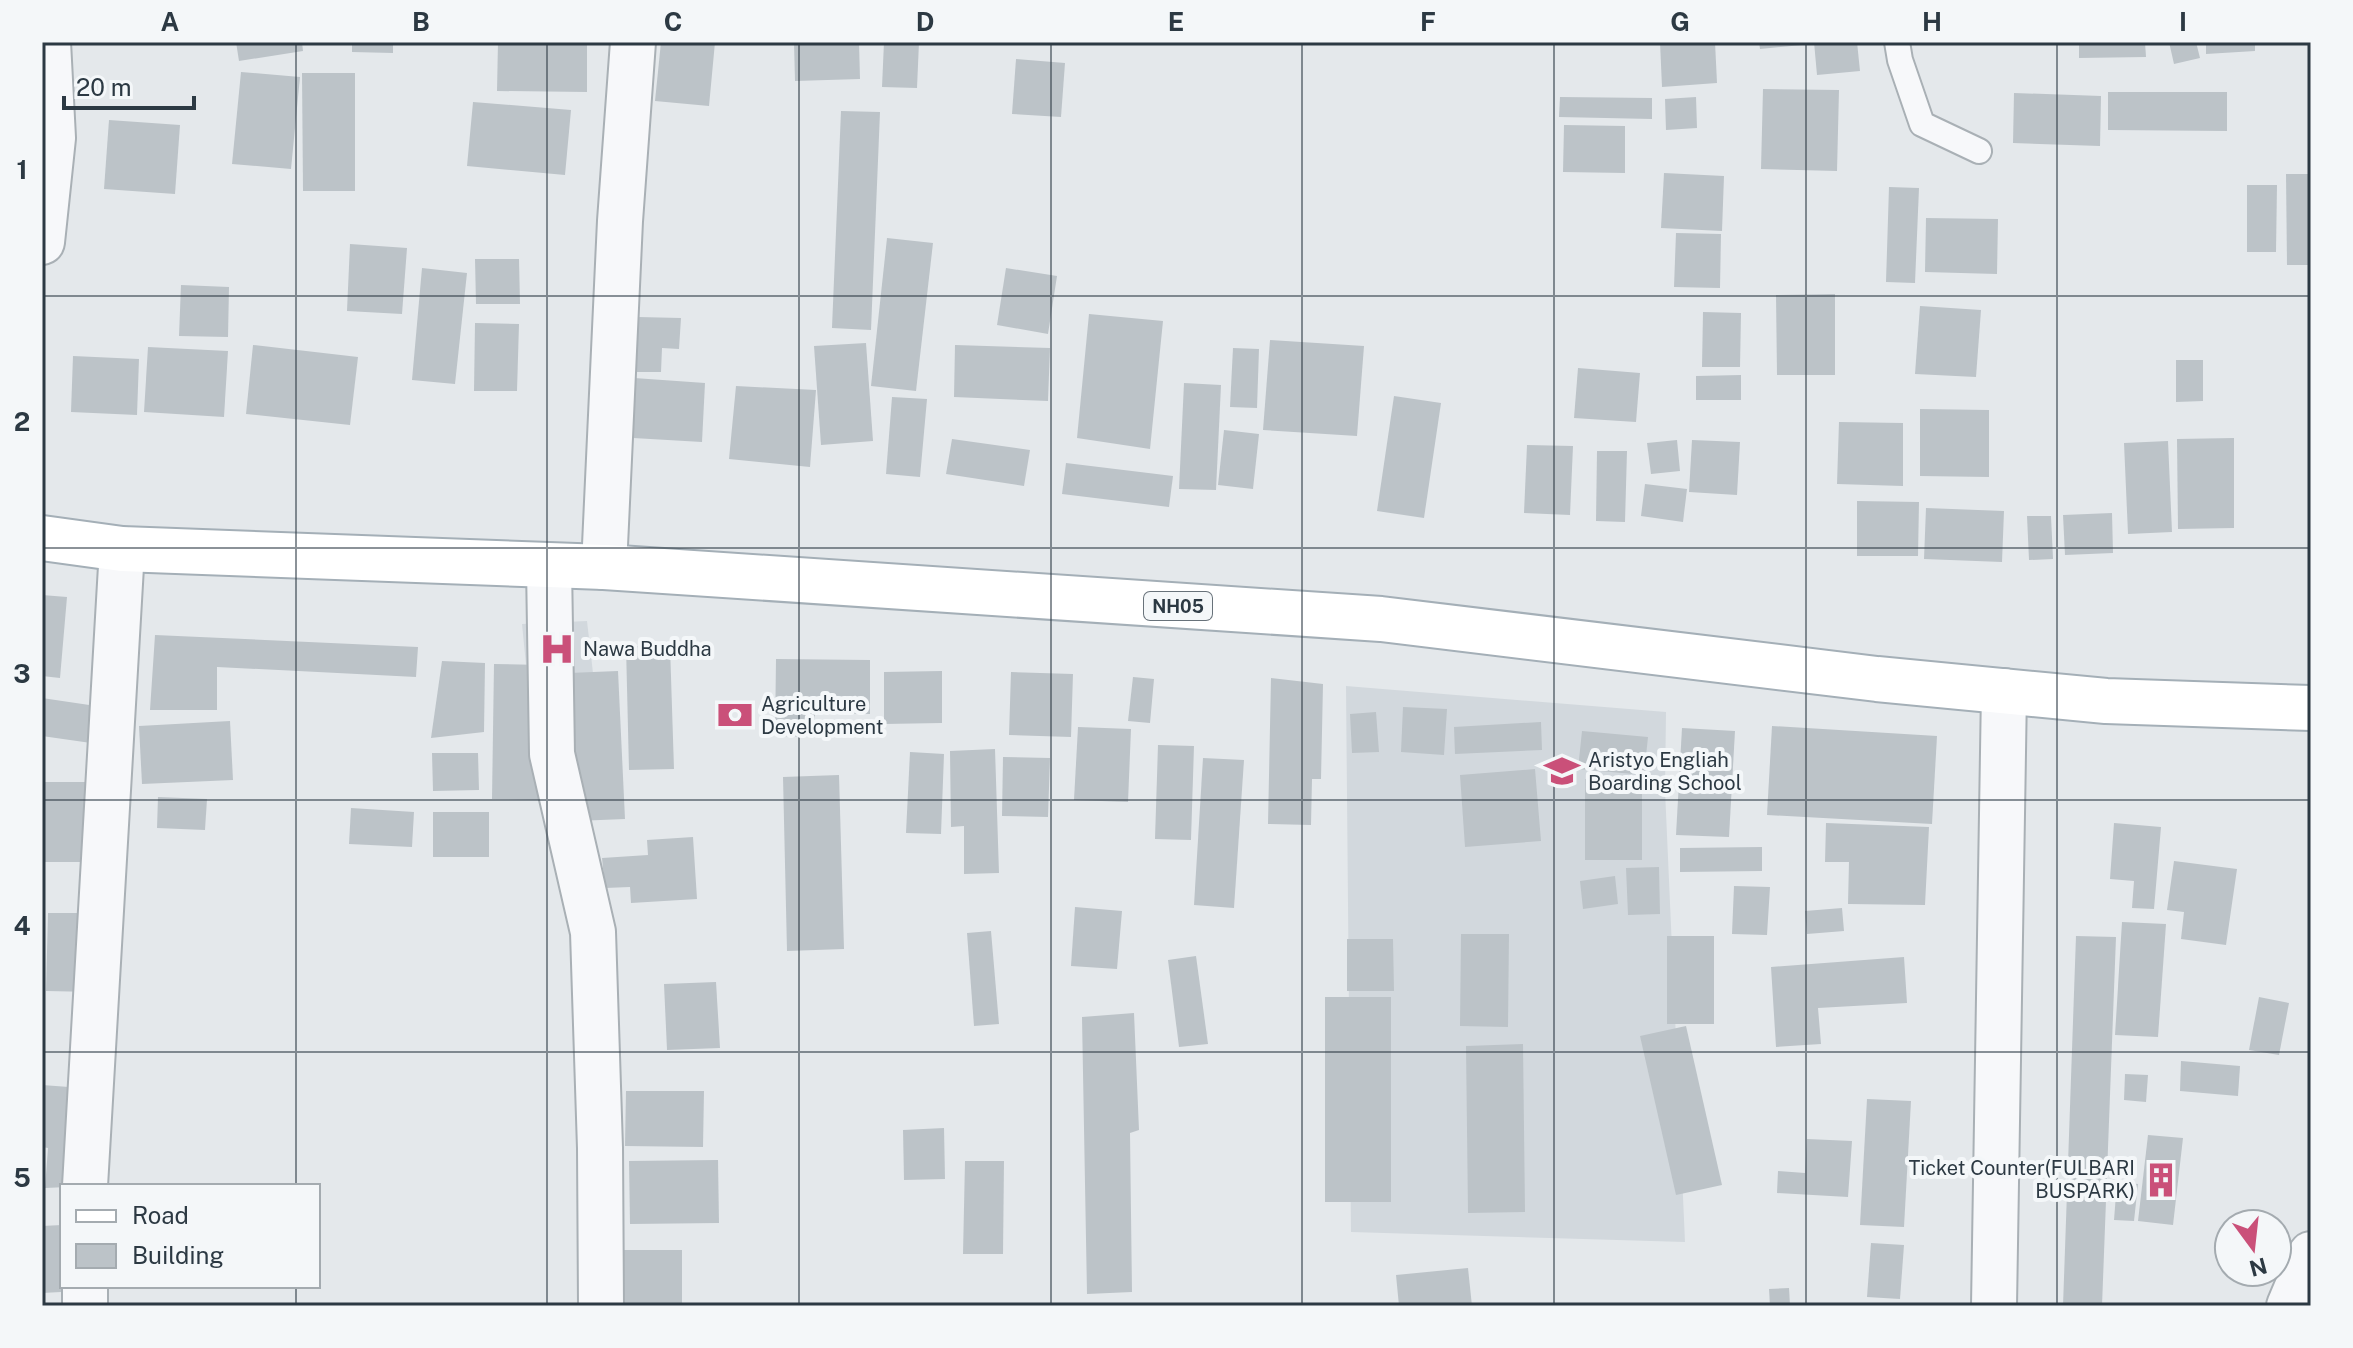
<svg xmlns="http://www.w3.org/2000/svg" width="2353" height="1348" viewBox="0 0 2353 1348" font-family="'Public Sans',sans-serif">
  <rect width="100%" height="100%" fill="#e4e8eb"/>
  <g fill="#d2d8dd">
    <polygon points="587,621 593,673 528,685 522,624"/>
    <polygon points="1346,686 1666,712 1665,790 1685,1242 1351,1232"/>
  </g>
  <g fill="#bcc3c8">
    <polygon points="236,42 302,42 303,51 239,61"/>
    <polygon points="352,42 393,42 393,53 352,52"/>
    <polygon points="498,42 587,42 587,92 497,91"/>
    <polygon points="661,42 715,42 709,106 655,101"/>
    <polygon points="794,42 859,42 860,79 795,81"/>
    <polygon points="884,42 919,42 917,88 882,87"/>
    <polygon points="1660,42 1715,42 1717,83 1662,87"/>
    <polygon points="1759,42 1812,42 1813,44 1760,49"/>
    <polygon points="1814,42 1857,42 1860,71 1817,75"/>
    <polygon points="2079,42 2145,42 2146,57 2079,58"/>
    <polygon points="2169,42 2196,42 2200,58 2174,64"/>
    <polygon points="2206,42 2255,42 2255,51 2206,54"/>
    <polygon points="1016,59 1065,63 1061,117 1012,114"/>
    <polygon points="241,72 300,77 291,169 232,164"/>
    <polygon points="302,73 355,73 355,191 303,191"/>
    <polygon points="1763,89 1839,90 1837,171 1761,169"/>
    <polygon points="2108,92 2227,92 2227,131 2108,130"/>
    <polygon points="2014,93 2101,96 2100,146 2013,143"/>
    <polygon points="1560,97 1652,98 1652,119 1559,117"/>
    <polygon points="1696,97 1697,128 1666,130 1665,99"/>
    <polygon points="473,102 571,110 565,175 467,166"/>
    <polygon points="841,111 880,112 871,330 832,328"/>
    <polygon points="109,120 180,125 175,194 104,189"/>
    <polygon points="1564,125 1625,126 1625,173 1563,172"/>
    <polygon points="1664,173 1724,176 1722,231 1661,228"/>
    <polygon points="2286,174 2311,174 2311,265 2287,265"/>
    <polygon points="2247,185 2277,185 2276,252 2247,252"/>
    <polygon points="1889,187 1919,188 1915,283 1886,282"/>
    <polygon points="1926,218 1998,219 1997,274 1925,272"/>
    <polygon points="1676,233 1721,234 1720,288 1674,287"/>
    <polygon points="887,238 933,243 916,391 871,386"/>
    <polygon points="350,244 407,248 402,314 347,311"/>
    <polygon points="475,259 519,259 520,304 476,304"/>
    <polygon points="422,268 467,273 455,384 412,380"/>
    <polygon points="1006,268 1057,276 1048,334 997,325"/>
    <polygon points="181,285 229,287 228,337 179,336"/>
    <polygon points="1835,294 1835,375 1777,375 1776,295"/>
    <polygon points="1920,306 1981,310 1976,377 1915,374"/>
    <polygon points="1703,312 1741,313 1740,367 1702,367"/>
    <polygon points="1089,314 1163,321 1150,449 1077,438"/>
    <polygon points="638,317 681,318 679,349 662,348 661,372 636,372"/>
    <polygon points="475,323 519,324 517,391 474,391"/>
    <polygon points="1270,340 1364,346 1357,436 1263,430"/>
    <polygon points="866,343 873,441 821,445 814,346"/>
    <polygon points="253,345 358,357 350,425 246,414"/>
    <polygon points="955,345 1050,348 1048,401 954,397"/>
    <polygon points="148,347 228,351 224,417 144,412"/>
    <polygon points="1233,348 1259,349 1257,408 1230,407"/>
    <polygon points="73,356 139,359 137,415 71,412"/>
    <polygon points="2176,360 2203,360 2203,401 2176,402"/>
    <polygon points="1578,368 1640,373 1636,422 1574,418"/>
    <polygon points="1741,375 1741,400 1696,400 1696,376"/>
    <polygon points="620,377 705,383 702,442 616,437"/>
    <polygon points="1184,383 1221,385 1216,490 1179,489"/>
    <polygon points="736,386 816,390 810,467 729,459"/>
    <polygon points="1394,396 1441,403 1424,518 1377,511"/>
    <polygon points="892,397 927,399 920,477 886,474"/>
    <polygon points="1920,409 1989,410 1989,477 1920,476"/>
    <polygon points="1839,422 1903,423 1903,486 1837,484"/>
    <polygon points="1224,430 1259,434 1253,489 1218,485"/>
    <polygon points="2234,438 2234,528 2178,529 2177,439"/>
    <polygon points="952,439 1030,450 1024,486 946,474"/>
    <polygon points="1677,440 1680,471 1651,474 1647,443"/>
    <polygon points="1692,440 1740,442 1737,495 1689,492"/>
    <polygon points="2168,441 2172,532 2128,534 2124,443"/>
    <polygon points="1527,445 1573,446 1570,515 1524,513"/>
    <polygon points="1597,451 1627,451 1625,522 1596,521"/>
    <polygon points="1066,463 1173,476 1169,507 1062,494"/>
    <polygon points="1645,484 1687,489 1683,522 1641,516"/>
    <polygon points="1857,501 1919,502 1918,556 1857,556"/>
    <polygon points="1926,508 2004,511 2002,562 1924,559"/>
    <polygon points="2112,513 2113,553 2065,555 2063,515"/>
    <polygon points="2027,516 2051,516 2053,559 2029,560"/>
    <polygon points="42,595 67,597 60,678 42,676"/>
    <polygon points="155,635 418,647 416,677 217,667 217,710 150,710"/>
    <polygon points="626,646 670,646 674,769 629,770"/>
    <polygon points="776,659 870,660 870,714 815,713 815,737 775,736"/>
    <polygon points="442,661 485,663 484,732 431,738"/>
    <polygon points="494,664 543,665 542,800 492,799"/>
    <polygon points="618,671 625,819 576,821 569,673"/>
    <polygon points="942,671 942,723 884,724 884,672"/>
    <polygon points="1011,672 1073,674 1071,737 1009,735"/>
    <polygon points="1133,677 1154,679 1150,723 1128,721"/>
    <polygon points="1271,678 1323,684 1321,779 1312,779 1311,825 1268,824"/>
    <polygon points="42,698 96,706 91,743 42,736"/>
    <polygon points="1403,707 1447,709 1444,755 1401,752"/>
    <polygon points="1376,712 1379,752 1352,753 1350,714"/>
    <polygon points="230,721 233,780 142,784 139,726"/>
    <polygon points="1541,722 1542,750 1455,754 1454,727"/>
    <polygon points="1772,726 1937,736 1932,824 1767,815"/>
    <polygon points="1078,727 1131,729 1128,802 1074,800"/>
    <polygon points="1682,728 1735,731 1729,837 1676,835"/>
    <polygon points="1582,731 1648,737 1644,775 1578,769"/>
    <polygon points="1158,745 1194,746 1191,840 1155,839"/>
    <polygon points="995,749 999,873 964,874 964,826 951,827 950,751"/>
    <polygon points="910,752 944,754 941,834 906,833"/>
    <polygon points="432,753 478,753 479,790 433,791"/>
    <polygon points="1003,757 1050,758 1048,817 1002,816"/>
    <polygon points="1203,758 1244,760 1234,908 1194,905"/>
    <polygon points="1535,769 1541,841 1465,847 1460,775"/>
    <polygon points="839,775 844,949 787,951 783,777"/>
    <rect x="1585" y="779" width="57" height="81"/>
    <rect x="43" y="782" width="55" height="80"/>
    <polygon points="158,797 207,799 205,830 157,828"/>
    <polygon points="351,808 414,812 412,847 349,844"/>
    <rect x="433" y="812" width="56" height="45"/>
    <polygon points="1826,823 1929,827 1925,905 1848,904 1849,862 1825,862"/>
    <polygon points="2114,823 2161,827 2154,909 2132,908 2134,881 2110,879"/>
    <polygon points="693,837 697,899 631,903 630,887 605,888 602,858 648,855 647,840"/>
    <polygon points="1762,847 1762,871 1680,872 1680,848"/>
    <polygon points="2174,861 2237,869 2226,945 2181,939 2184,912 2167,910"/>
    <polygon points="1659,867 1660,914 1628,915 1626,868"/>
    <polygon points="1615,876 1618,904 1583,909 1580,881"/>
    <polygon points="1734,886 1770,887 1767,935 1732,934"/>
    <polygon points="1075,907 1122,911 1117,969 1071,966"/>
    <polygon points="1842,908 1844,931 1807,934 1805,911"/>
    <polygon points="48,913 95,913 94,992 46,991"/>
    <polygon points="2122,922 2166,924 2158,1037 2115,1035"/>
    <polygon points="991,931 999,1024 974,1026 967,933"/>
    <polygon points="1461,934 1509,934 1508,1027 1460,1026"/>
    <rect x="1667" y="936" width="47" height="88"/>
    <polygon points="2076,936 2116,937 2102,1306 2063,1306"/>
    <polygon points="1347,939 1393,939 1394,991 1347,991"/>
    <polygon points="1196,956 1208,1044 1179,1047 1168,960"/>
    <polygon points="1904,957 1907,1003 1818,1008 1821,1044 1776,1047 1771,967"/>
    <polygon points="716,982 720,1048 667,1050 664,984"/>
    <rect x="1325" y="997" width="66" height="205"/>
    <polygon points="2259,997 2289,1003 2279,1055 2249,1050"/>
    <polygon points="1134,1013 1139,1130 1130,1133 1132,1292 1087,1294 1082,1017"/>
    <polygon points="1686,1026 1722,1185 1676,1195 1640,1036"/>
    <polygon points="1523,1044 1525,1212 1468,1213 1466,1046"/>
    <polygon points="2181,1061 2240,1066 2238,1096 2180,1091"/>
    <polygon points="2125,1074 2148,1075 2146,1102 2124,1100"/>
    <polygon points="42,1085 96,1089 89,1186 45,1188 48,1148 42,1147"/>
    <polygon points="626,1091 704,1091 703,1147 625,1146"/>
    <polygon points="1867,1099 1911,1101 1904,1227 1860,1225"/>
    <polygon points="944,1128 945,1179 904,1180 903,1130"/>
    <polygon points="2148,1135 2183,1138 2173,1225 2138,1221"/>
    <polygon points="1807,1139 1852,1141 1848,1197 1777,1193 1778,1171 1805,1173"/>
    <polygon points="718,1160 719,1223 630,1224 629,1161"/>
    <polygon points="965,1161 1004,1161 1003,1254 963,1254"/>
    <polygon points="2117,1182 2138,1184 2134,1221 2114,1220"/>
    <polygon points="62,1225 62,1286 79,1286 80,1291 42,1293 42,1226"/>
    <polygon points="1871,1243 1904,1245 1900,1299 1867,1297"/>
    <rect x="607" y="1250" width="75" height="56"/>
    <polygon points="1468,1268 1472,1306 1399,1306 1396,1275"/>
    <polygon points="1789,1288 1790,1305 1770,1306 1769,1289"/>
  </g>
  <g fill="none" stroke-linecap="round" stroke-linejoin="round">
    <g stroke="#a9b0b5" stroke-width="28">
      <polyline id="service" points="1897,42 1900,60 1922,124 1979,151"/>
    </g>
    <g stroke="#a9b0b5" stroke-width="48">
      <g id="minor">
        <polyline points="42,242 53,138 48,42"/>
        <polyline points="549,566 552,754 593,932 600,1148 601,1306"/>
        <polyline points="604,567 620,221 633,42"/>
        <polyline points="85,1186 122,549"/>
        <polyline points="85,1286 85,1306"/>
        <polyline points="1994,1306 2004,691"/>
        <polyline points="2289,1306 2311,1254"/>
      </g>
    </g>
    <g stroke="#a4afb7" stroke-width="48">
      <polyline id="primary" points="42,538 122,549 604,567 1381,619 1877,679 2106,701 2311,708"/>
    </g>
    <use href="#service" stroke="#f7f8fa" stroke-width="24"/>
    <use href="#minor" stroke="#f7f8fa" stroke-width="44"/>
    <use href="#primary" stroke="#fff" stroke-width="44"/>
  </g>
  <path fill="none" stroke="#2c3943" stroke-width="2" stroke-opacity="0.55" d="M296 42V1186M547 42V1306M799 42V1306M1051 42V1306M1302 42V1306M1554 42V1306M1806 42V1306M2057 42V1306M42 296H2311M42 548H2311M42 800H2311M42 1052H2311M296 1286V1306"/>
  <defs>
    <g id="hospital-bare" transform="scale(2.76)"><path d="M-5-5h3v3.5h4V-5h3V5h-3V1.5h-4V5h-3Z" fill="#ca5079" stroke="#f4f7f9" stroke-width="2.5" paint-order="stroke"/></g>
    <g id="bank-bare" transform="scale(2.76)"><path d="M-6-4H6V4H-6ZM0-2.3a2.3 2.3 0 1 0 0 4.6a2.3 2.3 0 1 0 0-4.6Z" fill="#ca5079" stroke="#f4f7f9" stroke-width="2.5" paint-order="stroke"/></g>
    <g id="school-bare" transform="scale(2.76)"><path d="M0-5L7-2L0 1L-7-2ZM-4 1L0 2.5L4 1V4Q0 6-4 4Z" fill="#ca5079" stroke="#f4f7f9" stroke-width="2.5" paint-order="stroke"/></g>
    <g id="building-bare" transform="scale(2.76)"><path d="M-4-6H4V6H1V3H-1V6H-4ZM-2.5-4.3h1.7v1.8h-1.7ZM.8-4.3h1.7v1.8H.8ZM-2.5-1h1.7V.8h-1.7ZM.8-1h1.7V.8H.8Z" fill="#ca5079" stroke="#f4f7f9" stroke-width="2.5" paint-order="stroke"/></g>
  </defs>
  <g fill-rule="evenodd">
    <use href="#hospital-bare" x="557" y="649"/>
    <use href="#bank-bare" x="735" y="715"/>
    <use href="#school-bare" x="1562" y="771"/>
    <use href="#building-bare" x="2161" y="1180"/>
  </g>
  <g text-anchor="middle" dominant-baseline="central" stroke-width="8" stroke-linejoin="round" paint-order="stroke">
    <rect fill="#f4f7f9" stroke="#68727a" stroke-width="2" x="1144" y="592" width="68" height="28" rx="6"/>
    <g font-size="18" font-weight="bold" fill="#2c3943">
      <text x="1178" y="606">NH05</text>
    </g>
    <g font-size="20" fill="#2c3943" stroke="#f4f7f9" text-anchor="start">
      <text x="583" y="649">Nawa Buddha</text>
      <text x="761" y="704">Agriculture<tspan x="761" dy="23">Development</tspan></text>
      <text x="1588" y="760">Aristyo Engliah<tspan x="1588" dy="23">Boarding School</tspan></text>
      <text x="2135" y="1168" text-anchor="end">Ticket Counter(FULBARI<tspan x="2135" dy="23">BUSPARK)</tspan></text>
    </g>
  </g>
  <rect width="2353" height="1348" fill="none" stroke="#f4f7f9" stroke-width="88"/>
  <rect x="60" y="1184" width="260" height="104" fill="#f4f7f9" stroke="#a4abb0" stroke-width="2"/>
  <rect x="76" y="1210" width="40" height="12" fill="#ffffff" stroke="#a4abb0" stroke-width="2"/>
  <text x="132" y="1224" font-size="24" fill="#2c3943">Road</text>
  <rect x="76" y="1244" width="40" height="24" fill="#bcc3c8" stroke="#a4abb0" stroke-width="2"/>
  <text x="132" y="1264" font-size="24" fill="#2c3943">Building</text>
  <g transform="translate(2253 1248) rotate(165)"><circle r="38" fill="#f4f7f9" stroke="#a4abb0" stroke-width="2"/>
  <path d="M0-6L14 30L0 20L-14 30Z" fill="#ca5079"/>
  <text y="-12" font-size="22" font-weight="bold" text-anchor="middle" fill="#2c3943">N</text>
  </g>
  <path d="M64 96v12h130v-12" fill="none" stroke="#2c3943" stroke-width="4"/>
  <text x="76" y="96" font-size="24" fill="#2c3943" stroke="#f4f7f9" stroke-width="6" paint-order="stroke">20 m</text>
  <rect x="44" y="44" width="2265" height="1260" fill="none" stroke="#2c3943" stroke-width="3"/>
  <g font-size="26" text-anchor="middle" font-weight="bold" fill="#2c3943">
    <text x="170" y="31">A</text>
    <text x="421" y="31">B</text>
    <text x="673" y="31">C</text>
    <text x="925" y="31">D</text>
    <text x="1176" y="31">E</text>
    <text x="1428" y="31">F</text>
    <text x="1680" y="31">G</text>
    <text x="1932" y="31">H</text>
    <text x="2183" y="31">I</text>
    <text x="22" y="179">1</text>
    <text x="22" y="431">2</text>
    <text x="22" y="683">3</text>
    <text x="22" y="935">4</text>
    <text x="22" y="1187">5</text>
  </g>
</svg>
